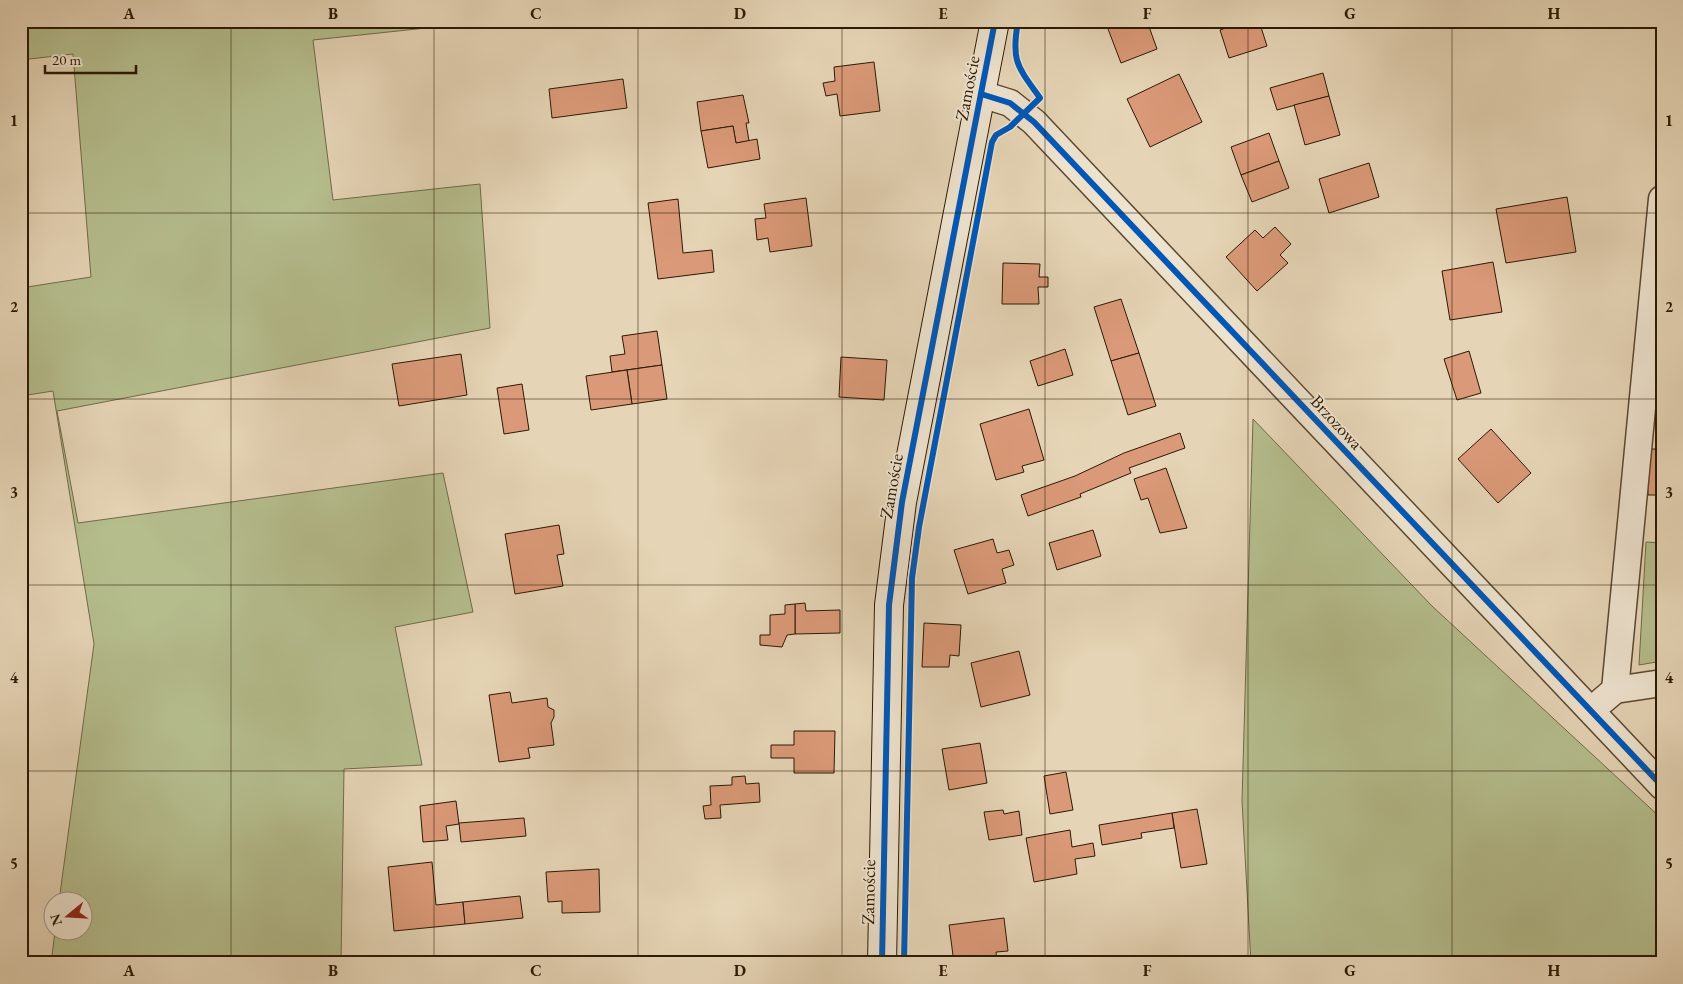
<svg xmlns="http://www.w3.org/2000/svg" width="1683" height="984" viewBox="0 0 1683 984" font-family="'EB Garamond',serif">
  <rect width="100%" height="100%" fill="#e5d4b5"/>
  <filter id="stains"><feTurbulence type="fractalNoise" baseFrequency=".004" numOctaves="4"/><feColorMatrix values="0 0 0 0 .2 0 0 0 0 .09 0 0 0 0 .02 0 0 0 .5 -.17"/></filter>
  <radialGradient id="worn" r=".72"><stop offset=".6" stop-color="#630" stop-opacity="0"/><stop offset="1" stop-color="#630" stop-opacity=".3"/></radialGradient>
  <g fill="#b5bd8d" stroke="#706b48">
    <polygon points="21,21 492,21 313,40 333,200 480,184 490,328 57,411 78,523 443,473 473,612 395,627 422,765 344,769 341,963 51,963 55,932 82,932 82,902 59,901 94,644 53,391 21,396 21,288 91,277 73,54 21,60"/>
    <polygon points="1662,293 1662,420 1645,419"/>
    <polygon points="1253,419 1432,606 1662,819 1662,963 1251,963 1242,801"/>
    <polygon points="1646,542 1662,543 1662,661 1639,665"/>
  </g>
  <g fill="#da9978" stroke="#2c1903">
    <polygon points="1105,21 1147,21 1157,49 1121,63"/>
    <polygon points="1245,21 1259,21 1267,46 1229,58 1220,30"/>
    <polygon points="874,62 880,111 840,116 837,94 826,96 823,83 835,81 834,67"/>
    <polygon points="1323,73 1329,96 1277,110 1270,88"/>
    <polygon points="1179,74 1202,122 1150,147 1127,99"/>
    <polygon points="623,79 627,108 552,118 549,89"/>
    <polygon points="743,95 749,123 746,123 749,141 736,143 733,126 701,131 697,102"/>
    <polygon points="1329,96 1340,135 1305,145 1294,105"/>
    <polygon points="733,126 736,143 757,139 760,159 708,168 701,131"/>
    <polygon points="1269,133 1279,161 1241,175 1231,147"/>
    <polygon points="1279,161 1289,188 1252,202 1241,175"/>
    <polygon points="1369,163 1379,197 1329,213 1319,179"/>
    <polygon points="1567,197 1576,252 1506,263 1496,209"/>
    <polygon points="806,198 812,246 770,252 768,238 757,240 755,219 766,218 764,204"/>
    <polygon points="678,199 683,253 712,250 714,272 658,279 648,203"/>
    <polygon points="1275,227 1291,244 1280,255 1288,263 1257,291 1226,257 1255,230 1263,238"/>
    <polygon points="1493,262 1502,312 1450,320 1442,271"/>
    <polygon points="1003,263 1040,264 1039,277 1048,277 1048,287 1038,287 1039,304 1002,304"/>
    <polygon points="1121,299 1139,353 1111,361 1094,307"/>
    <polygon points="657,331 662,365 612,372 610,356 625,354 622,336"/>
    <polygon points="1065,349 1073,375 1038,386 1030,361"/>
    <polygon points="1469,351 1481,393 1457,400 1444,359"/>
    <polygon points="1139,353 1156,406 1128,415 1111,361"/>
    <polygon points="461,354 467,395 399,406 392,364"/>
    <polygon points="841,357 887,360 884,400 839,397"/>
    <polygon points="662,365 667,399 632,404 627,370"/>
    <polygon points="627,370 632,404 591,410 586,376"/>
    <polygon points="522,384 529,430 504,434 497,388"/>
    <polygon points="1029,409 1044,460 1022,466 1024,472 996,480 980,424"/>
    <polygon points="1491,429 1531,473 1498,503 1458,459"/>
    <polygon points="1180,433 1185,448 1129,468 1131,473 1080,494 1081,497 1028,516 1021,495 1075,476 1124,453"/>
    <polygon points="1646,449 1662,449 1662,495 1648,495"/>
    <polygon points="1166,468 1187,528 1160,533 1148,498 1141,500 1134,479"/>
    <polygon points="559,525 564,554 557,555 563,586 515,594 505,534"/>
    <polygon points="1093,530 1101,556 1057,570 1049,543"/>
    <polygon points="993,539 997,553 1009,550 1014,565 1002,569 1006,583 968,594 954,550"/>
    <polygon points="805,603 806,611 840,610 840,633 795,634 795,604"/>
    <polygon points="795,604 795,634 787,635 782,647 760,645 760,635 770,635 770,615 785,614 785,605"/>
    <polygon points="924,623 961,625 959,656 950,655 949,667 922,667"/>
    <polygon points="1019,651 1030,695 981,707 971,663"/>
    <polygon points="510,692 512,703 547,698 548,707 554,710 554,717 551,723 554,745 528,748 530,758 499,762 489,695"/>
    <polygon points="794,731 835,731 834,773 794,773 794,758 771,758 771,745 794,745"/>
    <polygon points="980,743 987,783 949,790 942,749"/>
    <polygon points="1066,772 1073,810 1050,814 1044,776"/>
    <polygon points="745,776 746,784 759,783 760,802 720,805 721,818 705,819 703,806 711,805 710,786 732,785 732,777"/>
    <polygon points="456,801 459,824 446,826 448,840 423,842 420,806"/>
    <polygon points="1197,809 1207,864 1181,868 1172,813"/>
    <polygon points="1003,810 1004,814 1019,811 1022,835 989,840 984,812"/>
    <polygon points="1172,813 1174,828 1141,833 1142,838 1102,845 1099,825"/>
    <polygon points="524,818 526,836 461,842 459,823"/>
    <polygon points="1070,830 1072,847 1093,843 1095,856 1075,859 1077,874 1034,882 1026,838"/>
    <polygon points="432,862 436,905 463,902 465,924 394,931 388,867"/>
    <polygon points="599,869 600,912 562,913 562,901 548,902 546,872"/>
    <polygon points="520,896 523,918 465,924 463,902"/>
    <polygon points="1004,918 1008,951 996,952 997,963 954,963 949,925"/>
  </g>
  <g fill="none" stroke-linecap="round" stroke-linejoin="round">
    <g stroke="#5a4830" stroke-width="29">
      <g id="street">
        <polyline points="981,94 1010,103 1034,122 1662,786"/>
        <polyline points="1615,690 1662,199"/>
        <polyline points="1602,701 1615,690 1662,683"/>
      </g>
    </g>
    <g stroke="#2c1903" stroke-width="30">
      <polyline id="secondary" points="882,963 889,605 902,502 995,21"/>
    </g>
    <use href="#street" stroke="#eee3cf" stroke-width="26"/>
    <use href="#secondary" stroke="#eee3cf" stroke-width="28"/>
    <g stroke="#eee3cf" stroke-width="9">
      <g id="cycleway">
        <polyline points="981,94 1010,103 1034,122 1662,786"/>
        <polyline points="882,963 889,605 902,502 995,21"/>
        <path d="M904 963 912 578 919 527 992 142 996 135 1010 127 1040 98C1017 66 1011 61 1018 21"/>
      </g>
    </g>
    <use href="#cycleway" stroke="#0057b8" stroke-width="6"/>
  </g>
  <path fill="none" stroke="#2c1903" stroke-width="1" stroke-opacity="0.55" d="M231 21V963M434 21V963M638 21V963M842 21V963M1045 21V963M1248 21V963M1452 21V963M21 213H1662M21 399H1662M21 585H1662M21 771H1662"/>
  <g text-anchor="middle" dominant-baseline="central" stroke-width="4" stroke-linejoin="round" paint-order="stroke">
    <g font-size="18" fill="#2c1903" stroke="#eee3cf">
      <text transform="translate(967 88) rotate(-79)">Zamoście</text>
      <text transform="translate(1337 422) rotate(47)">Brzozowa</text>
      <text transform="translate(891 486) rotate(-80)">Zamoście</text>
      <text transform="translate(868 892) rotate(-89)">Zamoście</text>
    </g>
  </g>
  <rect width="1683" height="984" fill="none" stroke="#e5d4b5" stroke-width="55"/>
  <g transform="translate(68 916) rotate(252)"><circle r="24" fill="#eee3cf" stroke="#a0927d"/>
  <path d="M0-4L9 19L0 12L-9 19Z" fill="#8f2418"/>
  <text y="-8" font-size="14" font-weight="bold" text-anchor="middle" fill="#2c1903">N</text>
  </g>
  <path d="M45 65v8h91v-8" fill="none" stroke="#2c1903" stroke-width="2.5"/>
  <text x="52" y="65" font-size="15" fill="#2c1903" stroke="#eee3cf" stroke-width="4" paint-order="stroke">20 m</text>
  <rect x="28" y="28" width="1628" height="928" fill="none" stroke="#2c1903" stroke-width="2"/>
  <g font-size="16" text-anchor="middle" font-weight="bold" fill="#2c1903">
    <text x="129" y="19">A</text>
    <text x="333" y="19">B</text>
    <text x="536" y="19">C</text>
    <text x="740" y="19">D</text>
    <text x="943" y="19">E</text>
    <text x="1147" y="19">F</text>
    <text x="1350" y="19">G</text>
    <text x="1554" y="19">H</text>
    <text x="14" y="126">1</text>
    <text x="1669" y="126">1</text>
    <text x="14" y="312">2</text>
    <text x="1669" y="312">2</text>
    <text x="14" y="498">3</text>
    <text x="1669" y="498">3</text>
    <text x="14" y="683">4</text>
    <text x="1669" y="683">4</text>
    <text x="14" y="869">5</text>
    <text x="1669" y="869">5</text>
    <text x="129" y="976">A</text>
    <text x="333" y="976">B</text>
    <text x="536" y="976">C</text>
    <text x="740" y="976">D</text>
    <text x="943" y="976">E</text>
    <text x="1147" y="976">F</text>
    <text x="1350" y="976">G</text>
    <text x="1554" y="976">H</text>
  </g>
  <rect width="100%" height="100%" filter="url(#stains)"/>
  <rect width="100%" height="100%" fill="url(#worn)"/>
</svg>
